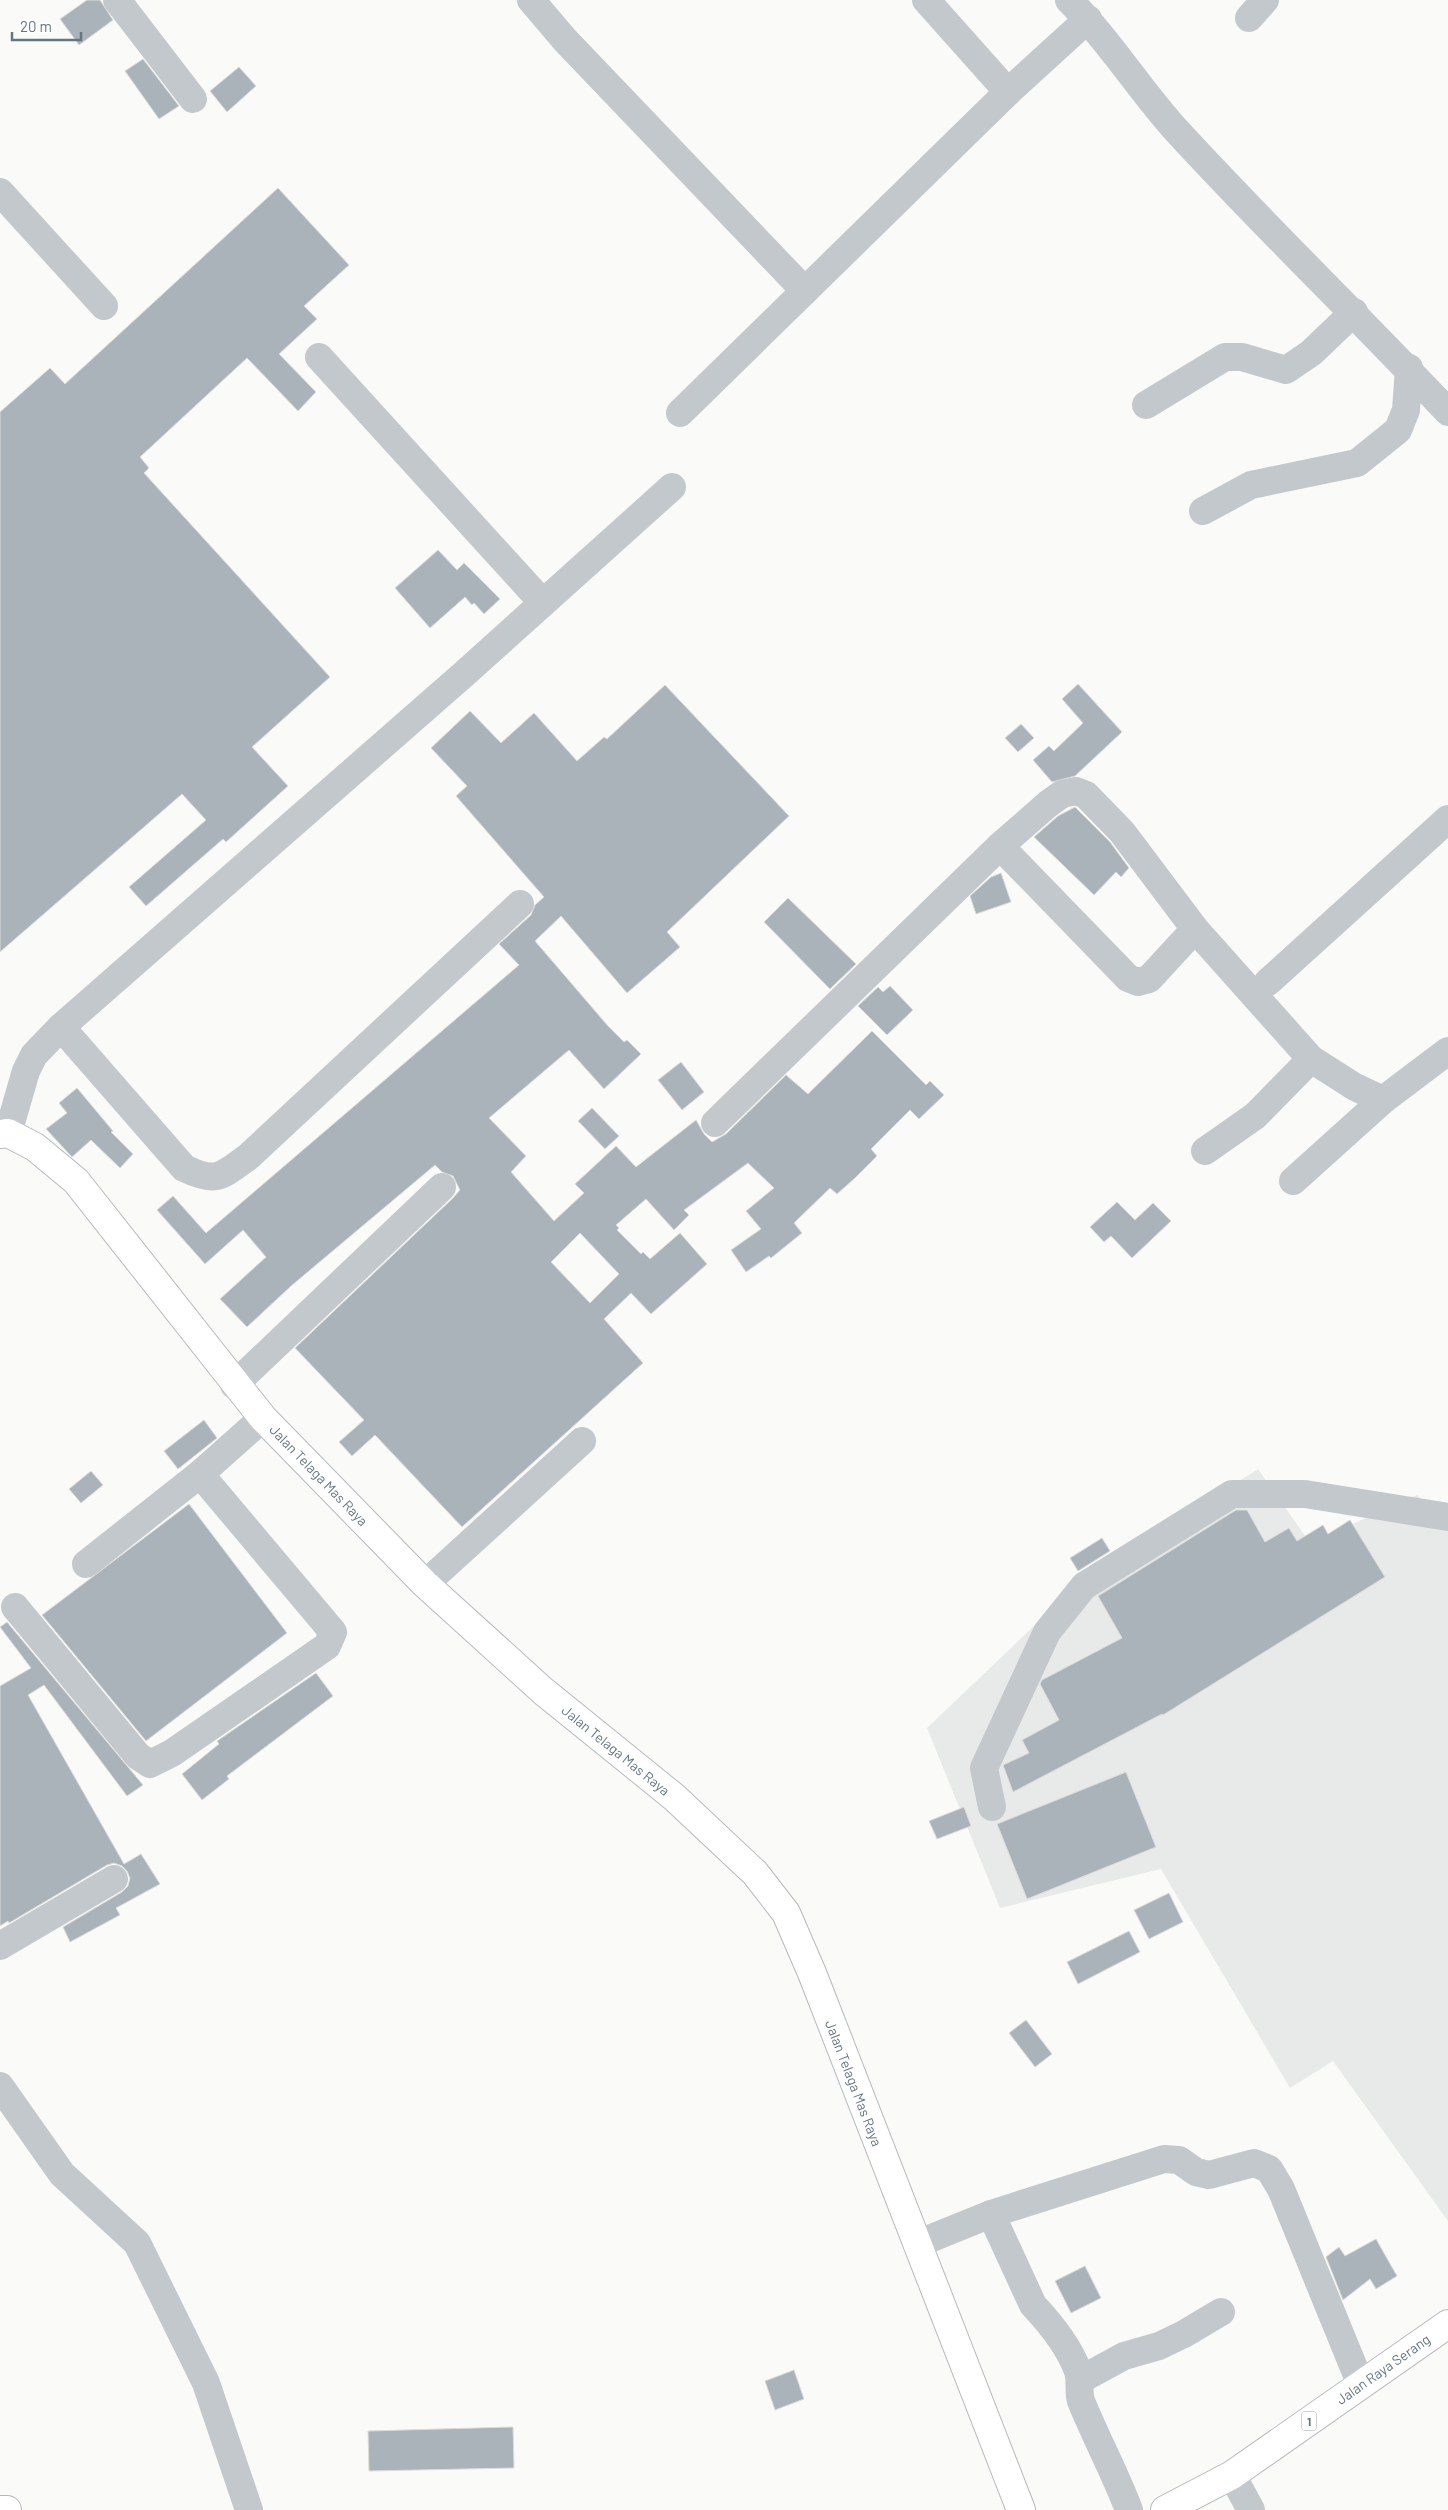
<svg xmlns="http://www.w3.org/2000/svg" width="1448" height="2510" viewBox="0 0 1448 2510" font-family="Barlow,sans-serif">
  <rect width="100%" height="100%" fill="#fafaf8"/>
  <polygon fill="#e8e9e9" points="1258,1469 1310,1543 1417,1495 1448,1522 1448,2221 1333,2061 1290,2088 1161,1869 1000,1908 927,1728 1081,1581"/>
  <g fill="#aab3b9" stroke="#dcdcda" fill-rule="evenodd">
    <polygon points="87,0 100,0 113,20 79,45 60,19"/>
    <polygon points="143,59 179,106 159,119 125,71"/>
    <polygon points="239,67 256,86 227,112 210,91"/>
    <polygon points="278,188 349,265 304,306 317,319 279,354 316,392 298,411 247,358 140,457 149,468 144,473 330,677 252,747 288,786 226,842 223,839 146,906 129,887 206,820 182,794 0,952 0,412 50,368 65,384"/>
    <polygon points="438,550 457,570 464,563 500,599 484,614 474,603 472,605 465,597 430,628 395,588"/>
    <polygon points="1078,684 1122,732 1075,776 1052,782 1033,760 1049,746 1054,751 1083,723 1062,699"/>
    <path d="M665 685 789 816 667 932 680 947 627 993 561 916 535 941 608 1026 624 1042 627 1040 641 1054 604 1089 569 1050 489 1118 526 1156 511 1172 554 1221 584 1193 575 1184 616 1146 636 1167 696 1120 704 1134 712 1142 726 1134 786 1075 808 1094 872 1031 926 1085 930 1081 944 1095 919 1119 910 1110 871 1149 877 1156 855 1178 837 1194 830 1188 794 1223 802 1233 771 1258 769 1256 746 1272 731 1250 761 1229 746 1211 774 1188 748 1163 684 1210 689 1215 674 1230 646 1199 616 1225 619 1228 617 1230 641 1254 643 1252 650 1259 680 1233 707 1264 651 1314 631 1293 604 1319 643 1363 462 1527 375 1435 352 1456 339 1442 364 1420 295 1348 453 1198 460 1190 453 1176 442 1172 435 1165 291 1286 247 1327 220 1299 266 1257 243 1230 205 1264 157 1210 173 1196 206 1233 519 965 499 944 531 915 535 905 544 897 456 796 467 786 431 748 470 711 501 743 534 713 577 761 604 737 607 739ZM580 1233 619 1274 590 1303 551 1262Z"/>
    <polygon points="1021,724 1034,738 1018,752 1005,738"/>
    <polygon points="1075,807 1110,842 1129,868 1121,877 1116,872 1094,895 1034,837 1058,816"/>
    <polygon points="1001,873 1011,902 976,914 970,896 991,877"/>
    <polygon points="788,898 856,964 830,989 764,922"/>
    <polygon points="890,986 913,1010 887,1035 858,1006 878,987 883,992"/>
    <polygon points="681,1062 704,1092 682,1110 658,1080"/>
    <polygon points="77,1088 113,1131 111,1132 133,1154 120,1168 91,1140 72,1157 46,1129 67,1113 59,1103"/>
    <polygon points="592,1108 619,1136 605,1149 578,1121"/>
    <polygon points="1117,1202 1135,1220 1153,1203 1171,1221 1132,1258 1111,1236 1104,1242 1090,1227"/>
    <polygon points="204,1420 217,1438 178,1469 164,1451"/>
    <polygon points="91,1471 103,1485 81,1503 69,1489"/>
    <polygon points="189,1504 287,1633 146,1741 42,1615"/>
    <polygon points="1236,1510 1247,1510 1265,1542 1289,1528 1297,1541 1323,1525 1328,1534 1350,1520 1385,1577 1163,1715 1162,1714 1013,1792 1003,1765 1029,1753 1022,1740 1059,1720 1040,1684 1042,1680 1122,1638 1098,1596"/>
    <polygon points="1102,1538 1110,1551 1078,1571 1070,1558"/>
    <polygon points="7,1622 143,1785 127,1796 44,1685 28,1695 124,1864 141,1854 160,1884 116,1908 120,1915 70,1942 63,1927 122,1892 128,1886 130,1878 127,1871 122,1866 114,1863 107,1865 9,1923 8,1921 0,1926 0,1686 31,1668 0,1627"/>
    <polygon points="316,1673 333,1696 227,1776 229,1779 202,1800 182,1774 219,1744 217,1741"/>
    <polygon points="1126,1772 1156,1847 1027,1899 997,1824"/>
    <polygon points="964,1807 971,1826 937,1839 929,1821"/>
    <polygon points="1169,1893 1183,1922 1149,1939 1134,1910"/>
    <polygon points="1129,1931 1140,1952 1078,1984 1067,1962"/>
    <polygon points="1026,2020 1052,2054 1035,2067 1009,2033"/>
    <polygon points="1376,2239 1397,2276 1376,2289 1370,2279 1343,2300 1326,2257 1339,2247 1345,2256"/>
    <polygon points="1085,2266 1101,2298 1071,2313 1055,2281"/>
    <polygon points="794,2370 804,2399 775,2410 765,2381"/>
    <polygon points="513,2427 514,2468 369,2471 368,2431"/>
  </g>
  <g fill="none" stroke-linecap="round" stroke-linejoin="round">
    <g stroke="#b5babe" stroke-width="30">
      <polyline id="major" points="0,1134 8,1133 35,1147 76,1181 263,1418 425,1584 543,1691 674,1797 755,1873 786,1913 812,1973 1021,2510"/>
    </g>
    <g stroke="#b4b9bd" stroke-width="30">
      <g id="highway">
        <polyline points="0,2510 7,2510"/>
        <polyline points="1165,2510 1232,2475 1448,2324"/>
      </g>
    </g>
    <g stroke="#c3c8cc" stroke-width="28">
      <polyline points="117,0 193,99"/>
      <polyline points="531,0 565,40 805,291"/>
      <polyline points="926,0 1008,92"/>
      <path d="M1069 0C1109 40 1139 89 1177 131 1265 227 1359 317 1448 412"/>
      <polyline points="1249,18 1265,0"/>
      <polyline points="0,192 104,306"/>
      <polyline points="319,357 543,603"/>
      <polyline points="1146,405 1225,357 1242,357 1286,370 1311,353 1354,312"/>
      <polyline points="680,413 1008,92 1088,19"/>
      <polyline points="1203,511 1251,485 1357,463 1398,430 1406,410 1409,368"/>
      <polyline points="1000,846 1128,978 1138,982 1149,979 1195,929"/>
      <polyline points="1268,982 1448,819"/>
      <path d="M61 1027 184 1168C217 1184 221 1176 248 1157L520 904"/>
      <polyline points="715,1123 1000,846 1048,804 1062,794 1076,791 1086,795 1122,832 1195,929 1311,1059 1355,1087 1383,1100"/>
      <polyline points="8,1133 26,1071 34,1055 61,1027 464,674 672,487"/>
      <polyline points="1205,1151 1255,1116 1311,1059"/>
      <polyline points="1293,1181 1383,1100 1448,1051"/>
      <polyline points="234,1385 442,1187"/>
      <polyline points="86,1564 200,1474 263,1418"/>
      <polyline points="425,1584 582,1441"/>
      <polyline points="15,1607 138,1756 150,1764 172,1753 327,1646 333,1632 200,1474"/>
      <polyline points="992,1807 984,1768 1047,1632 1084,1586 1232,1494 1305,1494 1448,1517"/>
      <polyline points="0,1946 114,1879"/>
      <polyline points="0,2086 62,2174 137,2243 206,2383 249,2510"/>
      <path d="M991 2214 1033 2305C1050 2323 1069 2347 1078 2371 1081 2381 1078 2392 1081 2401 1096 2438 1115 2473 1129 2510"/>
      <polyline points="917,2244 991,2214 1164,2159 1179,2160 1196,2172 1209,2175 1254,2163 1269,2169 1281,2189 1361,2385"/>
      <polyline points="1080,2380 1124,2356 1159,2346 1184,2334 1221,2312"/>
      <polyline points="1232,2475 1251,2510"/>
    </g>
    <use href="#major" stroke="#fff" stroke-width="28"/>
    <use href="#highway" stroke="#fff" stroke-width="28"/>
  </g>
  <g text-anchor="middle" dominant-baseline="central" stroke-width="5" stroke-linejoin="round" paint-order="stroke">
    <rect fill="#fff" stroke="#939fa8" stroke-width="1" x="1301.5" y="2411.5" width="15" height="19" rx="4"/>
    <g font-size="12" font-weight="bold" fill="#657683">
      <text x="1309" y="2421">1</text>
    </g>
    <g font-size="14" fill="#657683" stroke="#fff">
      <text transform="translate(319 1475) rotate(46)">Jalan Telaga Mas Raya</text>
      <text transform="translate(616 1750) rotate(39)">Jalan Telaga Mas Raya</text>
      <text transform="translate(854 2083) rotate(69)">Jalan Telaga Mas Raya</text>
      <text transform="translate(1383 2369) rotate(-35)">Jalan Raya Serang</text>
    </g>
  </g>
  <path d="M12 32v8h69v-8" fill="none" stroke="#657683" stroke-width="2.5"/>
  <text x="20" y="32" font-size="15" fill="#657683" stroke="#ffffff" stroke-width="4" paint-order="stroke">20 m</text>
</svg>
